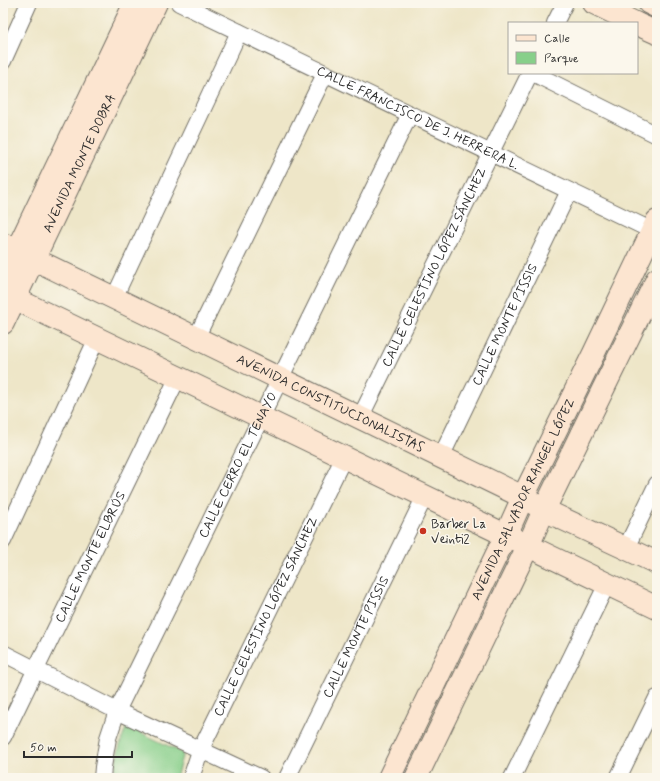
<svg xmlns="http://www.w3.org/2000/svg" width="660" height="781" viewBox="0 0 660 781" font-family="Mynerve,sans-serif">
  <rect width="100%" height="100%" fill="#fbf7ec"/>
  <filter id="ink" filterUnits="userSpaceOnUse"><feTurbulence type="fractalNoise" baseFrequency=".025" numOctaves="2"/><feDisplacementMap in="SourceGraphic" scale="8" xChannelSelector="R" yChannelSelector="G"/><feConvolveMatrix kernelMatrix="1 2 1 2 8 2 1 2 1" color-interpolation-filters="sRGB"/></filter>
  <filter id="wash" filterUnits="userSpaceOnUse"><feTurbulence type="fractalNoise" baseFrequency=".012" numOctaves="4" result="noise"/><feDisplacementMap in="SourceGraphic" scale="16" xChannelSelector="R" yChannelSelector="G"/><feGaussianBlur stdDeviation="0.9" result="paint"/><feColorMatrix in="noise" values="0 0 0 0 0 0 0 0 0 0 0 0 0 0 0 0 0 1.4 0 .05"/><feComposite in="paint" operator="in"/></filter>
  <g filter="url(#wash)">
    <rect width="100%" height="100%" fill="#eee6c8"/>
    <path fill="#87cf8a" stroke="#597d5a" d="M127 726 183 753 176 778H114C115 759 120 743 127 726Z"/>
  </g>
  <g filter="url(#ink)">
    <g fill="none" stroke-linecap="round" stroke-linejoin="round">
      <g stroke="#6f6c62" stroke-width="18">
        <g id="street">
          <path id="s1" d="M179 3 657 233"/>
          <polyline points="555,23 565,3"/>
          <polyline points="3,61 29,3"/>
          <polyline points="533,73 657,135"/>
          <polyline points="114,298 239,32"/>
          <polyline points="196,338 325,74"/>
          <path id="s2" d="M360 418 530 73"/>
          <path id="s3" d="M441 457 569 191"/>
          <polyline points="3,541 97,338"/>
          <polyline points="626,548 657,484"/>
          <polyline points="3,653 117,711 261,778"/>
          <path id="s4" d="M3 737 178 377"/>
          <path id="s5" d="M102 778 103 767 108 738 117 711 410 114"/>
          <path id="s6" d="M191 778 200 751 344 457"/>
          <path id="s7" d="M287 778 425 496"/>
          <polyline points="512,778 607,584"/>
          <polyline points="618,778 657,698"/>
        </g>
      </g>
      <g stroke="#6f6c62" stroke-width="24">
        <g id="secondary">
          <polyline points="594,3 635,23"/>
          <polyline points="649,3 657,7"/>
          <polyline points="637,24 657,33"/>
          <path id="s8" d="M3 244 523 497 544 510 657 563"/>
          <polyline points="3,279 135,3"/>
          <polyline points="3,293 657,608"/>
          <path id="s9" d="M3 323 156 3"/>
          <path id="s10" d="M389 778 506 535 523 497 594 353 657 221"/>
          <polyline points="416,778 528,546 544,510 657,279"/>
        </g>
      </g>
      <use href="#street" stroke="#fff" stroke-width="16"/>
      <use href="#secondary" stroke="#fce5d0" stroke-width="22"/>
    </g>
  </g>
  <circle fill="#c8321e" stroke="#fbf7ec" stroke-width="1.5" cx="423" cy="531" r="4"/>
  <g text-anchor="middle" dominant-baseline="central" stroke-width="3" stroke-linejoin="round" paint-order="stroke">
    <g font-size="13" fill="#2b2b2b" stroke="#fbf7ec">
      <text stroke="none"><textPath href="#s1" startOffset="265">CALLE FRANCISCO DE J. HERRERA L.</textPath></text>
      <text stroke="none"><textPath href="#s9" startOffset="177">AVENIDA MONTE DOBRA</textPath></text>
      <text stroke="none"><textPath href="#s2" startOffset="168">CALLE CELESTINO LÓPEZ SÁNCHEZ</textPath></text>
      <text stroke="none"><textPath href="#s3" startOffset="147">CALLE MONTE PISSIS</textPath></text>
      <text stroke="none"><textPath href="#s8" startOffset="364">AVENIDA CONSTITUCIONALISTAS</textPath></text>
      <text stroke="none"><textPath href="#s5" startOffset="343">CALLE CERRO EL TENAYO</textPath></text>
      <text stroke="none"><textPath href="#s10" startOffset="309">AVENIDA SALVADOR RANGEL LÓPEZ</textPath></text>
      <text stroke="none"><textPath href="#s4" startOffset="200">CALLE MONTE ELBRÚS</textPath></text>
      <text stroke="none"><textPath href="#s6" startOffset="178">CALLE CELESTINO LÓPEZ SÁNCHEZ</textPath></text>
      <text stroke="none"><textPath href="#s7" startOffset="157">CALLE MONTE PISSIS</textPath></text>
    </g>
    <g font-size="13" fill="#2b2b2b" stroke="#fbf7ec" text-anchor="start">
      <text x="431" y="524">Barber La<tspan x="431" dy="15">Veinti2</tspan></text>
    </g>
  </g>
  <rect width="660" height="781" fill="none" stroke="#fbf7ec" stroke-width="16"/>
  <rect x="508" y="22" width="130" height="52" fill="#fbf7ec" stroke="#a8a59f"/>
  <rect x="516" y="35" width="20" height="6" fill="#fce5d0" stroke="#a8a59f"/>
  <text x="544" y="42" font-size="12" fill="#2b2b2b">Calle</text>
  <rect x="516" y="52" width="20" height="12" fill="#87cf8a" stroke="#a8a59f"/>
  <text x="544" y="62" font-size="12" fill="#2b2b2b">Parque</text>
  <path d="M24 751v6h108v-6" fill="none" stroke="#2b2b2b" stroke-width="2"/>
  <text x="30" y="751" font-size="12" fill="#2b2b2b" stroke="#fbf7ec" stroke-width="3" paint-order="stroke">50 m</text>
</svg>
